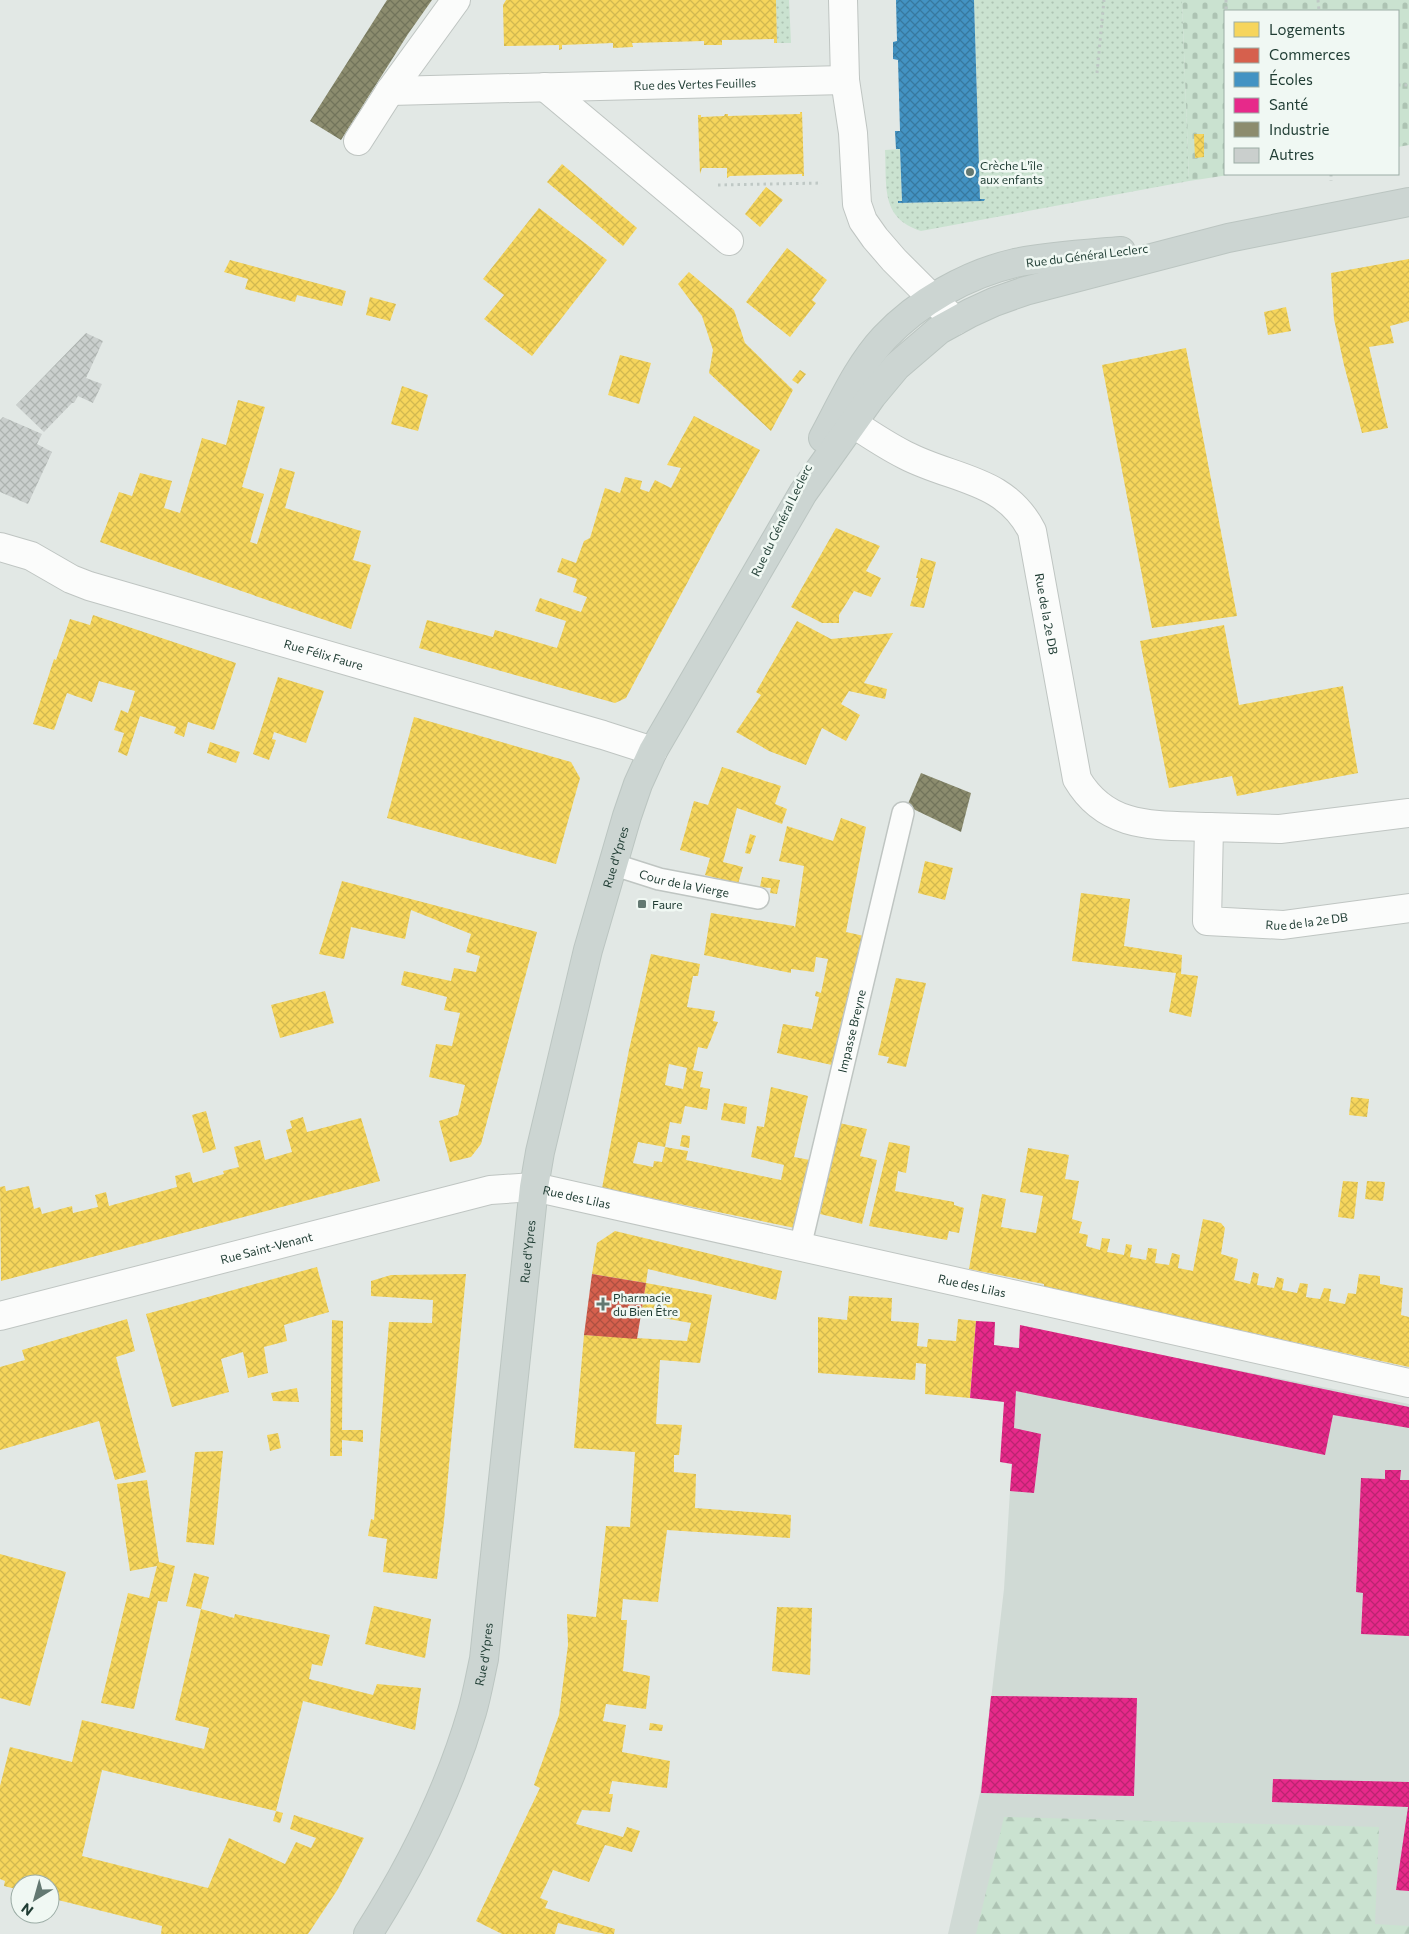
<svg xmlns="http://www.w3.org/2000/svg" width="1409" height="1934" viewBox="0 0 1409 1934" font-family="Commissioner,sans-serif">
  <defs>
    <pattern id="green-dots" width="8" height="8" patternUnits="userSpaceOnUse" patternTransform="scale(1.25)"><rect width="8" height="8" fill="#cae2d0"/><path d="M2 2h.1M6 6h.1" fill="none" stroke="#adc3b3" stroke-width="1.8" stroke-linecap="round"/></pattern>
    <pattern id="forest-firs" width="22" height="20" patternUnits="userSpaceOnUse" patternTransform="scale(1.25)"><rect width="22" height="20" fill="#cae2d0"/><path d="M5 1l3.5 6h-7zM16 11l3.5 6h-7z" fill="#adc3b3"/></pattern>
    <pattern id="cemetery-stones" width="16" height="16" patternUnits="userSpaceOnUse" patternTransform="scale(1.25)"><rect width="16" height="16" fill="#cae2d0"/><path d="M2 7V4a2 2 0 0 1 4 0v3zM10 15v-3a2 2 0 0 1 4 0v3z" fill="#adc3b3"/></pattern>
    <pattern id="homes-cross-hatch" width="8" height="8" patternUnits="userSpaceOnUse" patternTransform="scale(1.25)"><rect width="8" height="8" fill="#f6d55c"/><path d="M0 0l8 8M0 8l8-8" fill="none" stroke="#d2b850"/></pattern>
    <pattern id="shops-cross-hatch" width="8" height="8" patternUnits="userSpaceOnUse" patternTransform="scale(1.25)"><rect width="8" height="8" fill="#d6604d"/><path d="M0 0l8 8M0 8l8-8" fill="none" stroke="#ad5041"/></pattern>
    <pattern id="schools-cross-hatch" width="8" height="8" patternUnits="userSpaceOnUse" patternTransform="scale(1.25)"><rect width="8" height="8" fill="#4393c3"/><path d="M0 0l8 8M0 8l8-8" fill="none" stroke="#37799f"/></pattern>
    <pattern id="health-cross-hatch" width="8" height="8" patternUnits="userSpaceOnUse" patternTransform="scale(1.25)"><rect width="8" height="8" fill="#e7298a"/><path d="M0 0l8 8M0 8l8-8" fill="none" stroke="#bb2471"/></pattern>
    <pattern id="industry-cross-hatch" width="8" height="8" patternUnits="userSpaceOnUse" patternTransform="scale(1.25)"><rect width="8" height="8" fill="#8c8c6e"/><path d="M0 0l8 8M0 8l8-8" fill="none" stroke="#72745b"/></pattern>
    <pattern id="building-cross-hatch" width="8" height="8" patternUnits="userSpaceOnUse" patternTransform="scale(1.25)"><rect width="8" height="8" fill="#cacfcd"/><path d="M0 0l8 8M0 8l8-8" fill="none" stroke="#adb3b0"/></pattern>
  </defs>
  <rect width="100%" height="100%" fill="#e2e8e5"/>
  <polygon fill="#d0dad5" points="1020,1327 1409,1404 1409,1934 948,1934 980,1793 1004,1589"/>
  <g fill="url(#green-dots)">
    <polygon points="776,0 789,0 791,43 777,43"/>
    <path d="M974 0H1182L1189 181 921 231C880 218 887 186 885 150L900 149 902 201H898V203L984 201V199H980Z"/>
  </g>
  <polygon fill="url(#forest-firs)" points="1004,1817 1379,1827 1375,1924 1409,1926 1409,1934 976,1934"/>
  <polygon fill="url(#cemetery-stones)" points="1182,0 1409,0 1409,145 1398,147 1398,11 1225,11 1225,174 1235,174 1189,181"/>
  <g fill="url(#homes-cross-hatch)" fill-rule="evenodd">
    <polygon points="506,0 776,0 777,43 774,43 774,39 722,40 722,45 704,45 704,41 632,43 633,47 613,48 613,43 562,45 562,49 559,50 559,45 504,46 503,5"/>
    <polygon points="800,112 802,112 804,176 802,176 802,174 730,176 727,178 727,168 702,168 700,174 698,115 701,115 701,117 724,116 725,114 728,114 728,116 800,114"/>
    <polygon points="1194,134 1204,134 1204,157 1195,158"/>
    <polygon points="562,164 637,228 623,246 547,182"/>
    <polygon points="766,187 783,200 760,227 745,214"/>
    <polygon points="539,208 607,260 532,356 484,319 504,295 483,279"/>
    <polygon points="787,248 827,280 812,300 816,303 790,337 746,302"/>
    <polygon points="1409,259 1409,321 1390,326 1394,343 1369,347 1388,428 1362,433 1344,365 1334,319 1331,273"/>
    <polygon points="230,260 346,291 342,306 297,295 295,302 245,289 248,279 224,272"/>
    <polygon points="689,272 734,310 745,343 793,390 771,431 709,373 713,350 702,316 678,284"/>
    <polygon points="370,297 396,304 390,321 366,315"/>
    <polygon points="1286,307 1291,331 1268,335 1264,312"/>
    <polygon points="1186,348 1237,616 1152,628 1102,365"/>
    <polygon points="620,355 651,363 639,404 608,395"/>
    <polygon points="800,370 806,374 798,384 792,380"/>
    <polygon points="402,386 428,395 418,431 391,424"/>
    <polygon points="238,400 265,407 242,487 264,494 250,542 257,544 280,468 295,472 285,508 361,531 353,560 371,565 351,629 100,542 119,492 132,496 140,473 172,481 164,508 180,513 202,438 226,445"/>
    <polygon points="694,416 760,450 717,527 626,698 615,703 419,648 427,620 493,637 495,630 557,648 566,621 535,611 540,598 581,612 587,597 573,592 577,579 557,572 562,558 576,563 584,541 590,538 605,488 620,493 625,477 642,481 640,489 649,492 655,480 671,488 681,468 667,465"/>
    <polygon points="836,528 880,546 866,571 881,578 871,597 854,591 839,615 839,623 822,623 791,607"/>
    <polygon points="921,558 936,562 924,608 910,606 918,578 916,578"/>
    <polygon points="93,615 236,663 214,730 188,722 184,737 174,733 176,727 140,716 127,756 118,752 124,733 114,730 121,710 128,713 135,691 99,681 92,702 67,693 54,730 33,724 54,659 56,660 70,619 90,625"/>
    <polygon points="797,621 831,639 893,633 864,683 887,689 885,699 849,691 841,704 860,715 846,741 822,728 806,765 769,751 736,732 761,695 756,692"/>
    <polygon points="1224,625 1239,705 1343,686 1358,773 1237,796 1232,776 1169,788 1140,641"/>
    <polygon points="278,677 324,691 306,743 274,732 272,739 276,740 269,760 253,754"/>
    <polygon points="414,717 571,762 580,778 556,864 387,818"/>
    <polygon points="210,742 240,752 236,763 207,753"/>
    <polygon points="722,767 781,786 775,804 787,809 782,824 737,808 723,862 743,867 738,884 705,875 710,858 680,850 694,801 708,805"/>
    <polygon points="841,818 866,827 846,932 864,936 849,1003 832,1065 777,1053 783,1024 812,1029 819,997 815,996 816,991 821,993 828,959 816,957 814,972 791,969 791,973 704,955 711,913 794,926 795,928 804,866 779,861 787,826 833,841"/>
    <polygon points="750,834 756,836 750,854 745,853"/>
    <polygon points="925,861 953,868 945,900 918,893"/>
    <polygon points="762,877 780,880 777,894 770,893 771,888 760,887"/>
    <polygon points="342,881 537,932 481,1144 471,1157 450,1162 439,1121 458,1115 465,1085 429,1077 436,1044 452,1046 460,1013 444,1010 447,997 401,985 404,971 451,981 454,968 476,972 480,956 466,952 471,934 411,910 405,939 351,927 344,959 319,954"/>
    <polygon points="1081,893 1130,899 1124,946 1182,955 1181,974 1198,976 1191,1017 1169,1012 1176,973 1072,961"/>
    <path d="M651 954 700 964 698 976H693L687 1007 715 1011 713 1021 718 1022 707 1049 698 1047 693 1070 703 1072 700 1087 710 1089 707 1110 685 1106 681 1124 670 1122 665 1147 638 1142 633 1163 653 1167 654 1161 662 1162 665 1147 688 1151 686 1160 781 1180 784 1165 751 1157 757 1126 764 1127 771 1087 808 1096 794 1157 810 1160 795 1228 602 1188 629 1050ZM669 1064 687 1068 683 1089 665 1085Z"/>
    <polygon points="896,978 926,983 906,1067 887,1063 889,1057 878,1055"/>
    <polygon points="325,991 334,1023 280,1038 271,1005"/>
    <polygon points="1351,1097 1369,1099 1367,1117 1349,1115"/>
    <polygon points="724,1103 747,1107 745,1124 721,1120"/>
    <polygon points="206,1111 216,1149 203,1153 192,1115"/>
    <polygon points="303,1117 307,1132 361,1118 380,1181 1,1281 0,1187 5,1186 6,1191 29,1186 34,1209 40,1207 42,1214 72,1206 73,1213 98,1207 95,1195 106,1192 109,1206 177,1187 175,1176 190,1172 193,1183 224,1174 223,1171 239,1167 234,1147 260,1140 265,1160 292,1152 286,1130 292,1128 290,1121"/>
    <polygon points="839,1123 867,1129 860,1156 877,1160 862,1224 820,1214"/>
    <polygon points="682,1135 690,1136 689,1148 680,1146"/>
    <polygon points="889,1142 910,1146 906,1173 898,1171 895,1191 954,1202 954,1205 964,1208 959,1233 949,1231 947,1240 869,1226"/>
    <polygon points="1028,1148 1069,1155 1065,1179 1079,1181 1072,1219 1082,1222 1079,1233 1088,1235 1086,1246 1100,1250 1102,1238 1110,1239 1107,1252 1124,1255 1126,1244 1132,1245 1130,1257 1146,1260 1148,1248 1157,1249 1155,1263 1169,1265 1172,1253 1180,1255 1178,1268 1193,1271 1203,1219 1221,1223 1225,1228 1221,1254 1238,1259 1234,1280 1250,1284 1253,1272 1259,1274 1257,1285 1274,1288 1277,1277 1284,1279 1282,1290 1297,1293 1300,1283 1308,1284 1306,1297 1320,1299 1324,1288 1331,1289 1329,1301 1345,1304 1348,1293 1356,1294 1359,1274 1380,1276 1380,1284 1403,1288 1401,1315 1409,1317 1409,1367 1044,1288 1044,1284 969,1269 982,1194 1006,1199 1001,1227 1036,1233 1043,1196 1020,1192"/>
    <polygon points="1343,1181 1358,1182 1354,1219 1338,1217"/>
    <polygon points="1367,1181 1385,1182 1383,1201 1365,1199"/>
    <polygon points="615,1231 782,1271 776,1300 648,1269 646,1283 592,1274 597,1243"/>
    <polygon points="317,1267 329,1312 284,1325 287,1341 264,1347 268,1373 248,1378 243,1352 221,1359 229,1392 172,1407 146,1314"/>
    <polygon points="466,1274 444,1521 437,1579 383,1572 387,1539 368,1536 371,1519 374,1520 389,1322 432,1323 433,1300 371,1296 371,1281 391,1275"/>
    <polygon points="646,1283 712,1295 700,1363 660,1360 656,1424 682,1425 679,1455 674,1455 674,1472 696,1474 695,1508 791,1515 790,1538 667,1530 658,1602 623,1599 621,1620 627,1620 623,1671 650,1676 646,1709 606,1704 603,1721 626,1725 622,1752 670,1761 667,1788 612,1781 609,1794 613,1794 610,1812 582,1810 576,1824 623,1837 627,1827 640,1831 632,1852 605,1845 589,1882 553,1870 540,1898 548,1901 545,1908 615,1929 614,1934 605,1934 558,1923 555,1934 502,1934 476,1921 540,1788 534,1785 559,1715 568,1645 567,1614 596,1617 606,1526 630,1527 635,1452 574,1448 584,1335 687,1341 691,1323 641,1314"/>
    <polygon points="849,1296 892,1298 891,1321 919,1323 917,1346 927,1347 928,1339 956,1341 958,1319 976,1321 970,1398 925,1394 926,1364 916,1363 915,1380 818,1373 818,1317 847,1320"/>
    <polygon points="127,1319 135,1351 116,1357 146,1472 115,1480 99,1421 0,1450 0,1367 25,1360 22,1350"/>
    <polygon points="332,1320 343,1321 342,1430 363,1430 363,1442 342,1440 342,1456 330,1456"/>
    <polygon points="297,1388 299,1402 273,1401 271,1393"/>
    <polygon points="278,1433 281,1448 270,1451 267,1435"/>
    <polygon points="223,1451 214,1545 186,1542 195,1452"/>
    <polygon points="147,1480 159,1562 175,1566 167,1602 158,1601 134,1709 101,1703 128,1593 149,1598 157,1566 130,1571 117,1484"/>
    <polygon points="0,1554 66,1572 30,1706 0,1698"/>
    <polygon points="194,1573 209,1577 201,1609 186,1606"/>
    <polygon points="374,1606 431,1619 425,1658 365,1644"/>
    <polygon points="777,1607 812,1608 810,1675 772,1671"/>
    <polygon points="201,1609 234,1618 235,1614 330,1635 322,1666 312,1664 309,1679 373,1695 377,1684 421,1688 415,1730 303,1701 276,1811 283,1813 280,1823 273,1821 276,1811 102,1770 82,1856 208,1888 229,1838 285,1864 296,1842 311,1848 316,1838 290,1829 294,1815 364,1838 338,1889 308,1934 161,1934 162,1926 50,1898 50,1884 20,1884 20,1890 4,1886 5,1881 0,1879 0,1786 10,1747 72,1762 82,1720 204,1749 209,1728 175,1720"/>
    <polygon points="650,1723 663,1725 662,1731 649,1730"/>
  </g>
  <polygon fill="url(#shops-cross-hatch)" points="592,1274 646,1283 637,1339 584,1335"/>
  <polygon fill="url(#schools-cross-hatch)" points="896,0 974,0 980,199 985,199 984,201 898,203 898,201 902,201 900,149 896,149 895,131 900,131 898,60 893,59 893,42 897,41"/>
  <g fill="url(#health-cross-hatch)">
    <polygon points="976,1321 995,1322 994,1345 1019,1348 1020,1325 1409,1407 1409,1428 1333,1415 1325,1455 1016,1391 1014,1428 1041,1434 1034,1493 1010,1491 1012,1464 1000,1462 1004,1402 970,1398"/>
    <polygon points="1385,1470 1401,1470 1400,1480 1409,1480 1409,1636 1361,1634 1363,1593 1356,1592 1361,1478 1385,1479"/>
    <polygon points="991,1696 1137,1698 1134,1796 981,1793"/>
    <polygon points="1273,1779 1409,1782 1409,1891 1396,1890 1408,1807 1272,1802"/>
  </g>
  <g fill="url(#industry-cross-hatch)">
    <polygon points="387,0 432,0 408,34 341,140 310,121"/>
    <polygon points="921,773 971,793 961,832 907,806"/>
  </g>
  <g fill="url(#building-cross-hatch)">
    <polygon points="86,333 103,341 86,378 102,384 93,403 78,396 74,403 72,403 44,432 16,405"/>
    <polygon points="3,417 42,434 37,444 52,452 28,504 0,492 0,420"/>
  </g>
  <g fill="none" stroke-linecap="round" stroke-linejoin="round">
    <g stroke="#bfc5c2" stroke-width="24">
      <g id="service">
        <path id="s1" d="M612 864 659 879 758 898"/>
        <path id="s2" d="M800 1247 903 813"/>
      </g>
    </g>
    <g stroke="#bfc5c2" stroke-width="30">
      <g id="minor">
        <polyline points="843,0 845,80 853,133 857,204 863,221 875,238 894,260 955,321"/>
        <polyline points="545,87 729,241"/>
        <path id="s3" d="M390 91 845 80"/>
        <polyline points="358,141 390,91 456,0"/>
        <path id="s4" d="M837 413C859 427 881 443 905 455 953 480 1005 478 1032 531L1077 779C1107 830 1156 825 1209 827"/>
        <path id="s5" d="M0 547 31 556 71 579 89 586 603 735 653 751"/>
        <path id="s6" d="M1409 813 1280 829 1209 827 1207 921 1283 925 1409 908"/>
        <path id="s7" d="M0 1316 490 1190 534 1187 1409 1383"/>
      </g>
    </g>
    <g stroke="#bbc5c1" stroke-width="30">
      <g id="primary">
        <path d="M823 438C841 405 858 366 884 338 918 302 967 274 1015 263 1049 256 1086 254 1121 251"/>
        <path id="s8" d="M368 1934C412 1865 449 1791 472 1712 477 1695 480 1677 484 1659L534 1187 540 1152 588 950 627 816 638 784 653 751 803 493 872 396 897 366 939 330 970 313 994 302 1025 291 1228 238 1409 202"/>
      </g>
    </g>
    <g stroke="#bfc8c5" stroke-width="3" stroke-dasharray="2.5 4" stroke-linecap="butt">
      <polyline points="1226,0 1226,11"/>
      <polyline points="1318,0 1319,11"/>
      <polyline points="1097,73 1104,0"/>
      <polyline points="1398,85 1409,85"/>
      <polyline points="1331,174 1331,181"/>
      <polyline points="718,185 822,183"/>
    </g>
    <use href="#service" stroke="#fbfcfb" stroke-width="21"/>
    <use href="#minor" stroke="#fbfcfb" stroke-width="28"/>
    <use href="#primary" stroke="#ccd5d2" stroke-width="28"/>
  </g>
  <g fill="#637871" stroke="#f0f8f3" stroke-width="2">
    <circle cx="970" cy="172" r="5"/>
    <rect x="637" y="899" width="10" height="10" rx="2.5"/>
    <path d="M600.5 1296.5h5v5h5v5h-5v5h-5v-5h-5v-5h5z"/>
  </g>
  <g text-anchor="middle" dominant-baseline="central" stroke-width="5" stroke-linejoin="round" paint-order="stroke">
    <g font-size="12" fill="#1f3c33" stroke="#f0f8f3">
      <text stroke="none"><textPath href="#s3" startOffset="305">Rue des Vertes Feuilles</textPath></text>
      <text transform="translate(1087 255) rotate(-7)">Rue du Général Leclerc</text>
      <text transform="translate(781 520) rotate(-64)">Rue du Général Leclerc</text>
      <text stroke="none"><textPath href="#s4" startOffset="316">Rue de la 2e DB</textPath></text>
      <text stroke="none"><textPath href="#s5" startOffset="342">Rue Félix Faure</textPath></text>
      <text stroke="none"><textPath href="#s8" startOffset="1115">Rue d'Ypres</textPath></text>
      <text stroke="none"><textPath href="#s1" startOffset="75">Cour de la Vierge</textPath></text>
      <text stroke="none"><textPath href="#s6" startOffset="395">Rue de la 2e DB</textPath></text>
      <text stroke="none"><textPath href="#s2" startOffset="222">Impasse Breyne</textPath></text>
      <text stroke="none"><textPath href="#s7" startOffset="594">Rue des Lilas</textPath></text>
      <text stroke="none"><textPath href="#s7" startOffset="275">Rue Saint-Venant</textPath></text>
      <text stroke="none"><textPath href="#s8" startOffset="710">Rue d'Ypres</textPath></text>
      <text stroke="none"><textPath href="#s7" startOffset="999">Rue des Lilas</textPath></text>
      <text stroke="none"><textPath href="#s8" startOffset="305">Rue d'Ypres</textPath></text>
    </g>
    <g font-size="12" fill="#1f3c33" stroke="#f0f8f3" text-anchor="start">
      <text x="980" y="165">Crèche L'île<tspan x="980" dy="14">aux enfants</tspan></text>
      <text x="652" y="904">Faure</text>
      <text x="613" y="1297">Pharmacie<tspan x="613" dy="14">du Bien Être</tspan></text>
    </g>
  </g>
  <rect x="1224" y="10" width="175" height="165" fill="#f0f8f3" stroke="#9cada6"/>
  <rect x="1234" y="22" width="25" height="15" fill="#f6d55c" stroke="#9cada6"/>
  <text x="1269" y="35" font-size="15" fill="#1f3c33">Logements</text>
  <rect x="1234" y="48" width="25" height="15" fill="#d6604d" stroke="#9cada6"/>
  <text x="1269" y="60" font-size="15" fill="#1f3c33">Commerces</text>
  <rect x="1234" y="72" width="25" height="15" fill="#4393c3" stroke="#9cada6"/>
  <text x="1269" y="85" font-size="15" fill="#1f3c33">Écoles</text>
  <rect x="1234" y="98" width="25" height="15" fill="#e7298a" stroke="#9cada6"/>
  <text x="1269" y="110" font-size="15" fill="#1f3c33">Santé</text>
  <rect x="1234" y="122" width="25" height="15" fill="#8c8c6e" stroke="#9cada6"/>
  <text x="1269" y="135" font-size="15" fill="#1f3c33">Industrie</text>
  <rect x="1234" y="148" width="25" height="15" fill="#cacfcd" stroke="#9cada6"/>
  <text x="1269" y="160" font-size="15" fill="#1f3c33">Autres</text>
  <g transform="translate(35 1899) rotate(217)"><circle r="24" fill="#f0f8f3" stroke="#9cada6"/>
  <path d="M0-4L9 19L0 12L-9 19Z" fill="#637871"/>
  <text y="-8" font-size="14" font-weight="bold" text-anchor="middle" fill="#1f3c33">N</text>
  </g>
</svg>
